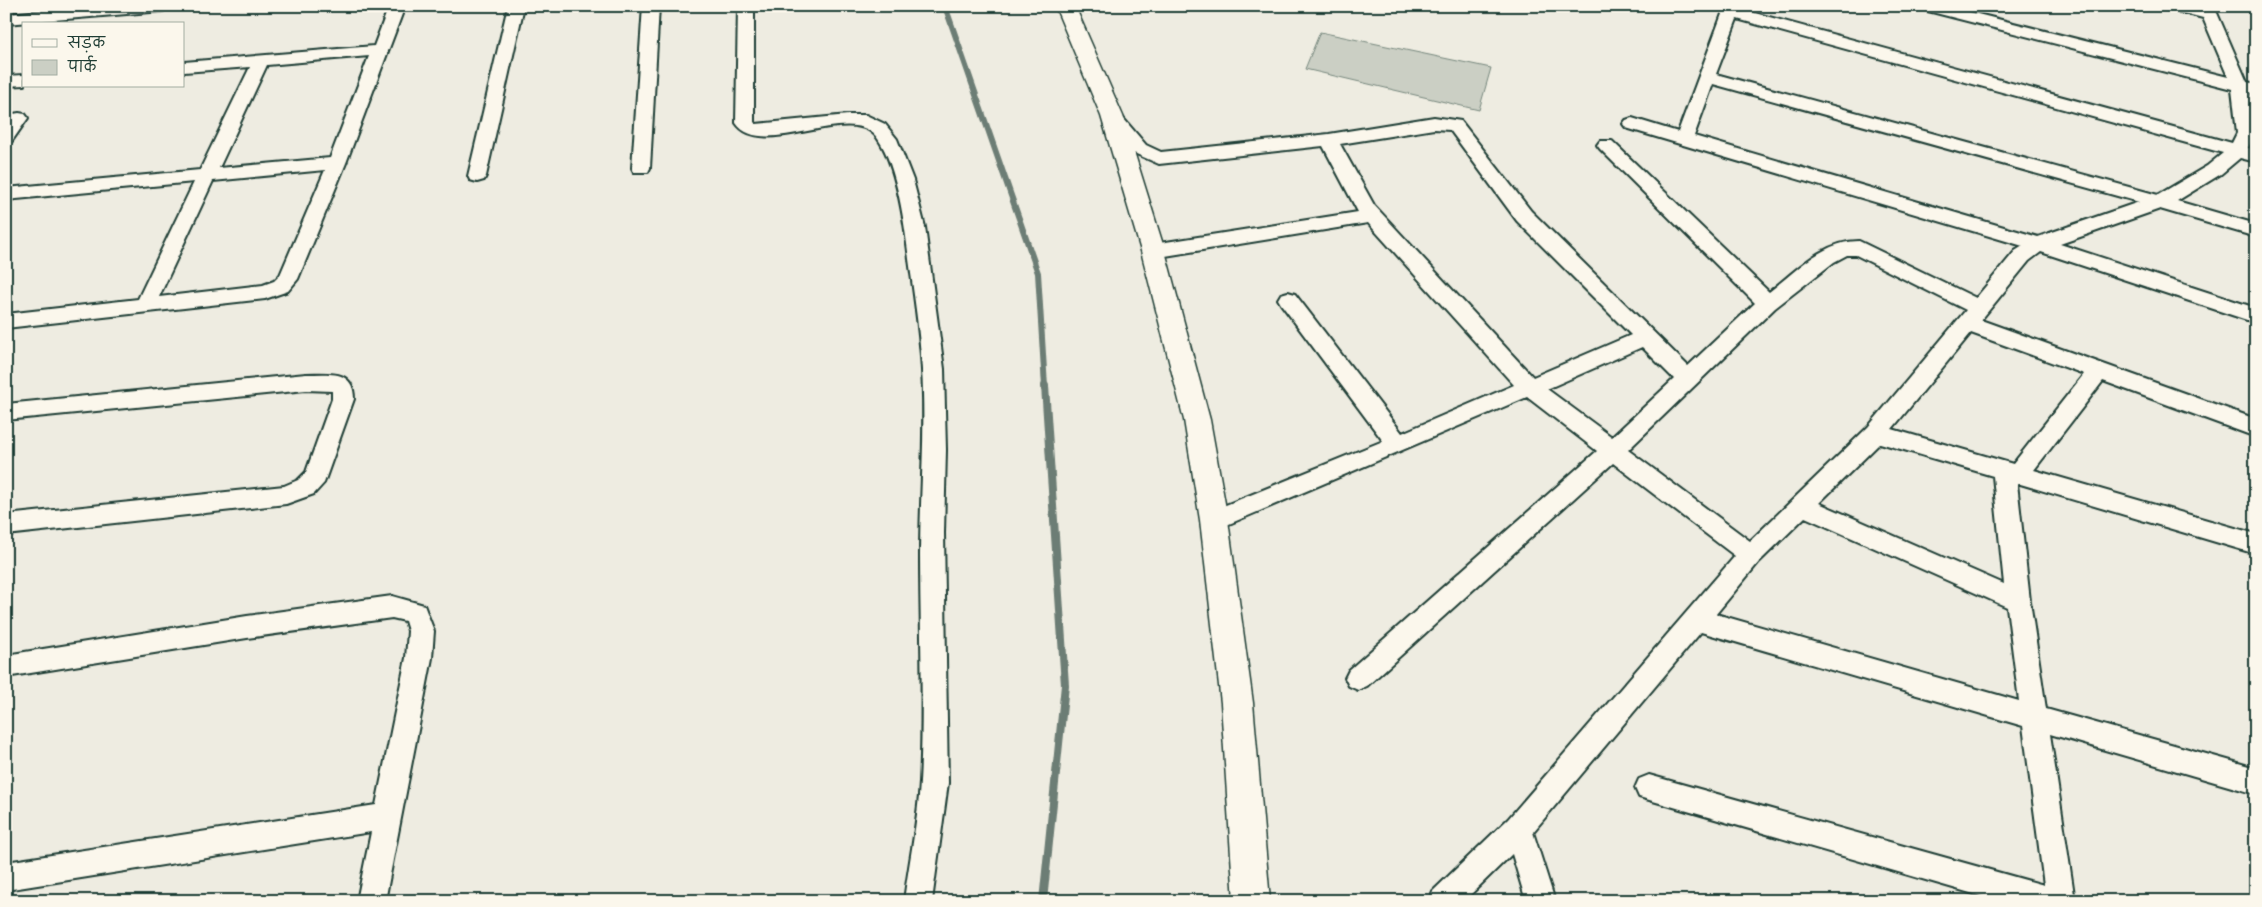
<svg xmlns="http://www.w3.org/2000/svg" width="2262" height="907" viewBox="0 0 2262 907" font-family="'Balsamiq Sans','Playpen Sans Deva',sans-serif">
  <rect width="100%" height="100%" fill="#eeece1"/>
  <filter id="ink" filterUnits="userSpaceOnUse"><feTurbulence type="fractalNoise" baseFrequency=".02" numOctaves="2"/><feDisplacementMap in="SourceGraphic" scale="10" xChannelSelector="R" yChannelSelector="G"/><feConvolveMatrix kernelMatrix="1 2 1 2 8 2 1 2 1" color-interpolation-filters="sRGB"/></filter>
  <g filter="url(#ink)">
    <polygon fill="#cbcfc4" stroke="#75867c" points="1320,32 1491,68 1479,110 1305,69"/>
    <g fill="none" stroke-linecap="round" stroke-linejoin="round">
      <polyline stroke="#6c7d74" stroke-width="6" points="945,6 1038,273 1045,387"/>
      <polyline stroke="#6c7d74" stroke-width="8" points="1043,901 1065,685 1045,386"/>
      <g stroke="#1f3d34" stroke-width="4">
        <g id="minor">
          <polygon points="101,6 171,6 163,11 6,24 6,14"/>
          <path d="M389 6H405L346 163 298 279 288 291 265 299 6 328V314L138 299 194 182 6 200V188L200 170 250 67 184 72V62L374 46ZM369 56 330 158 219 168 267 65ZM325 170 280 275 274 281 263 285 159 297 213 181Z"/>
          <polygon points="508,6 524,6 486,176 484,180 477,182 470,180 468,176"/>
          <polygon points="643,6 659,6 650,168 648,172 634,172 632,168"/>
          <path d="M738 6H754V122L756 124 848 115H866L885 124 897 139 913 180 925 227 944 369 946 450 944 533 948 783 932 901H904C909 862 918 821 920 782 924 706 920 630 920 555 920 493 926 431 922 370 920 333 914 296 909 259 905 226 897 166 878 139 853 100 762 162 736 123Z"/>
          <path d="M1725 6H1741L1740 9 2232 143 2237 133 2232 89 1920 9 1918 6H1946L2228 77 2203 18 2168 9 2166 6H2214L2247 82 2256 84V92L2250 93 2255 133 2248 148 2256 150V162L2240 158 2221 174 2177 201 2256 224V237L2160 209 2060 244 2256 308V323L2041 252 2029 261 1981 320 2256 419V437L2103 381 2034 470 2256 534V554L2017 483 2030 601 2046 709 2256 768V794L2050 734 2075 901H1998L1639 797 1635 788 1639 779 1649 775 2044 885 2023 726 1701 632 1533 832 1555 901H1526L1512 854 1464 901H1429L1433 891 1508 819 1735 556 1613 463 1367 686 1358 690 1349 686 1345 678 1349 670 1597 451 1527 397 1222 527 1214 530 1206 527 1202 520 1206 513 1383 441 1281 304 1278 299 1281 294 1288 292 1295 294 1402 433 1514 385 1368 223 1153 258 1146 256 1143 251 1146 246 1153 244 1358 212 1323 146 1159 164 1134 153 1106 120 1103 116 1106 112H1118L1146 145 1161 152 1329 134 1434 117 1461 121 1531 211 1688 366 1755 303 1600 149 1597 145 1600 141H1612L1769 292C1796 271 1823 241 1859 241L1976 298 2015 251 2023 246 1626 128 1623 124 1626 120 1632 118 1678 132ZM1737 19 2223 153 2207 166 2158 195 1716 74ZM1713 84 2139 202 2038 237 1694 136ZM1434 129 1450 130 1517 221 1631 335 1533 377 1374 205 1340 144ZM1847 255H1856L1966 310 1868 427 1750 541 1628 450 1775 308 1834 262ZM1971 333 2084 374 2013 464 1892 429ZM1642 347 1674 379 1612 437 1547 389ZM1880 443 1993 476 2004 584 1819 503ZM1805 517 2007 607 2019 701 1716 614 1759 562Z"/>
          <polygon points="24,75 24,85 6,86 6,76"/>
          <polygon points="19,113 25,114 28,118 12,141 6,143 6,123 13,114"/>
          <path d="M306 374C329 374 354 369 354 399L324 483 314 494 286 504 6 535V515L284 486 298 480 306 472 332 399V391L306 390 6 420V404Z"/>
          <polygon points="392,596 424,605 434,631 432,658 385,901 357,901 371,832 6,890 6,862 376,805 406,658 408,631 405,621 392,618 247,638 6,677 6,655 247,616"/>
        </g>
      </g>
      <g stroke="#1f3d34" stroke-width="3">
        <polygon id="tertiary" points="1055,6 1075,6 1123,116 1165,251 1210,420 1228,520 1253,703 1270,901 1234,901 1221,703 1200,520 1184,420 1141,251 1101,116"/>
      </g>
      <use href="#minor" fill="#fbf7ec" fill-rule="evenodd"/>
      <use href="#tertiary" fill="#fbf7ec" fill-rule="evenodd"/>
    </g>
  </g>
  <rect width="2262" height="907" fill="none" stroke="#fbf7ec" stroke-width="25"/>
  <rect x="12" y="12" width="2237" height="882" fill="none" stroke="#1f3d34" stroke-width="2" filter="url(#ink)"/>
  <rect x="22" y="22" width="162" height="65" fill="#fbf7ec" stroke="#a3ada2"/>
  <rect x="32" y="39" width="25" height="8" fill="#fbf7ec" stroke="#a3ada2"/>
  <text x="68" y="48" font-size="15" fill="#1f3d34">सड़क</text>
  <rect x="32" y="60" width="25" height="15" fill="#cbcfc4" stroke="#a3ada2"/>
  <text x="68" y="72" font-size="15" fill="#1f3d34">पार्क</text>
</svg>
